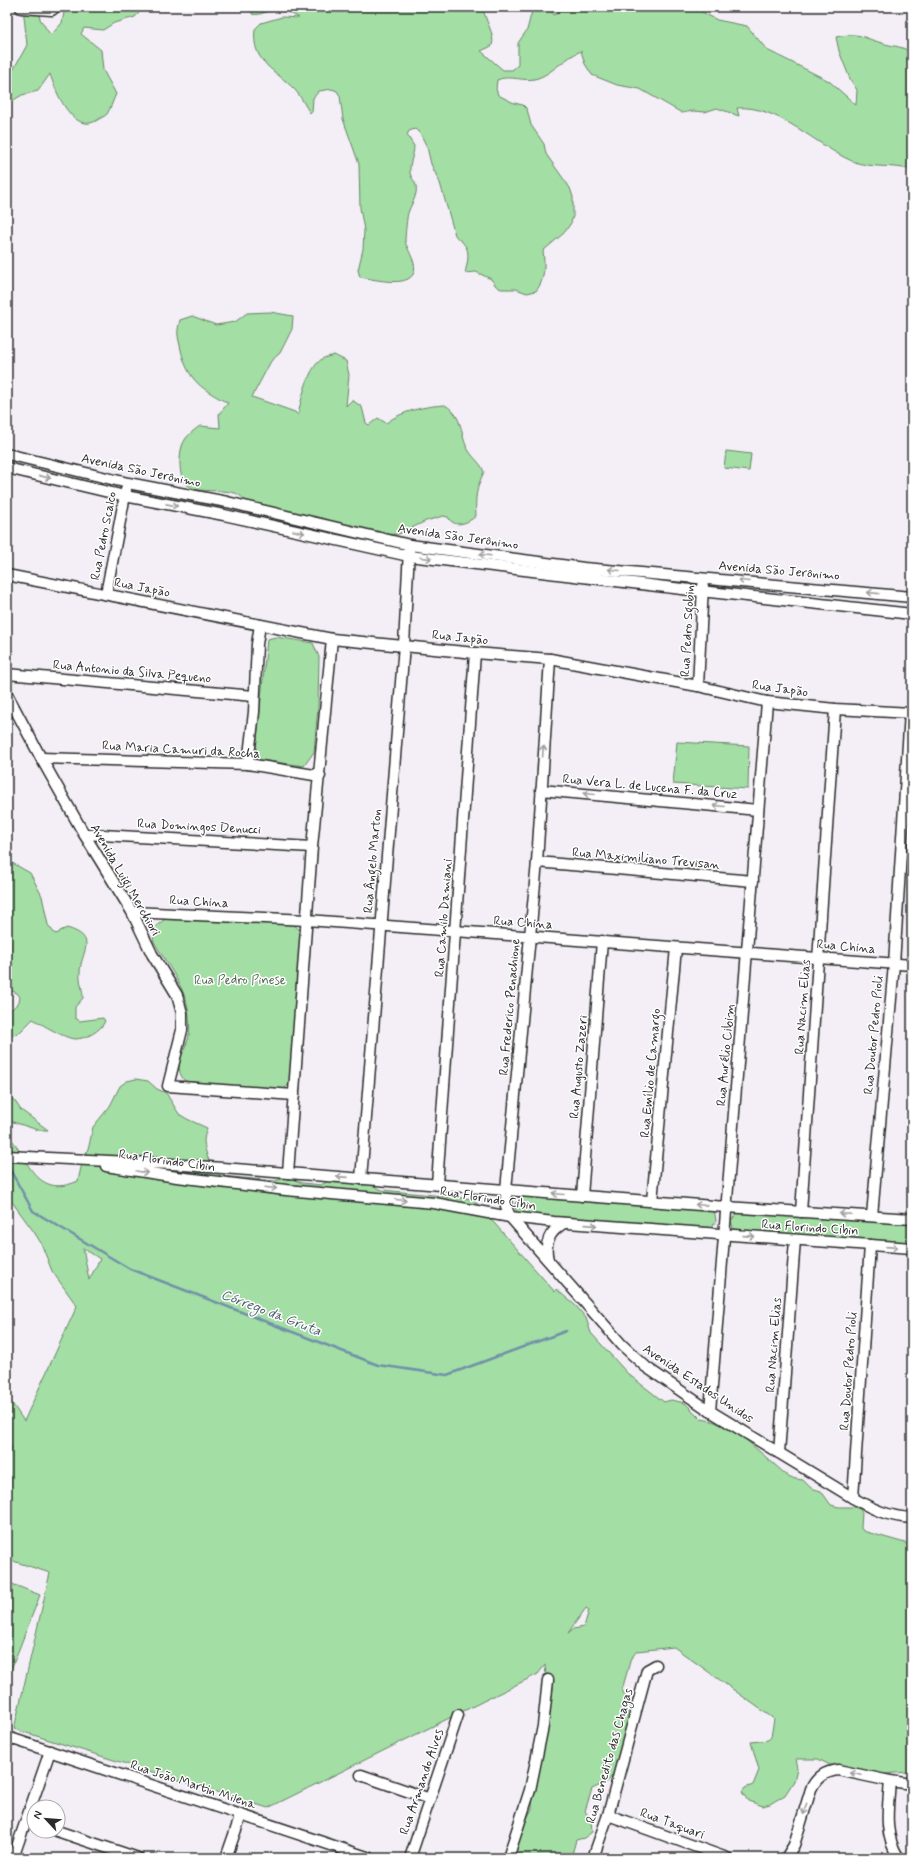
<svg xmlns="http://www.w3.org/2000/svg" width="919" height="1865" viewBox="0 0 919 1865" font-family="Mynerve,sans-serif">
  <rect width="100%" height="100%" fill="#f4eef7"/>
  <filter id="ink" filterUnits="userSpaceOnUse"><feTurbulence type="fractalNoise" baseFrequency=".025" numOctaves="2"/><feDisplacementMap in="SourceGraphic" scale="8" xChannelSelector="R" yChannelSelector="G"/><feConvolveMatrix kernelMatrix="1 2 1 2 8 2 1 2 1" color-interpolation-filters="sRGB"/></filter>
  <g filter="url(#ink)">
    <g fill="#a3dea4" stroke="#678468" fill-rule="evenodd">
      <path d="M23 7H38L40 19 49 33 52 34 62 23 65 7H140L139 13 135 17 114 23 103 30 84 28 81 34 101 50 103 70 116 94C113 100 111 108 107 114 105 116 101 118 99 119 74 137 56 93 50 74L38 91 22 95 7 104V81L27 45Z"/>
      <path d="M253 7H483C484 20 496 34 492 46L481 51 503 70H512L518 65V43L527 30 533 7H552L551 11 554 15 565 7H693L717 20 747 26 767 50 829 81 856 105 857 90 850 79 839 51 836 37C861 32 860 37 882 43 894 47 898 45 909 51L912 63V170C893 164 871 169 852 161 817 146 777 104 737 108L739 116 717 108 705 112 693 111 682 113 640 89 617 85 592 75 585 64 581 51C566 57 551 74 538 78 525 83 510 74 497 80L496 89 498 95 514 103 523 105 527 109 531 125 544 144 546 154 570 188 573 197V216L571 223 564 233 543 251C545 265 545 280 536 291L527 293 516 289H501L496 286 491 279 476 272 465 273C467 264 471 252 464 244 461 240 457 239 455 235L440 183 431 164 427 147 420 133 415 129 409 131 407 135 414 146C414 156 409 162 410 173 412 181 418 182 416 193 415 200 410 206 408 213 407 215 405 237 405 240 406 250 424 270 408 279 397 285 372 279 360 277L358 270 363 249 364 230 360 208 359 164 343 119 340 96 337 91 332 89 319 91 313 98 312 112 310 113C305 106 301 96 295 90 275 69 251 63 255 29L261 23 282 17 299 18C291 13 280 8 271 10 265 12 258 16 252 14Z"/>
      <path d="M270 312 293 316 292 329 280 353 271 361 252 397 295 412 298 415C301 400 308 368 322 359 325 357 331 356 334 355L346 361 349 375 346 406 352 400 362 407 366 423 369 425 378 418 386 423C402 411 425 406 445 405 465 417 459 436 469 451 474 459 481 463 484 472 476 488 475 498 476 516 468 523 454 529 448 517L443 516 426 521 399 534 376 535 247 502C244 499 239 494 235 493 209 486 178 502 180 458 181 441 187 435 200 426L220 428 219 414 228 403C202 389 188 381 181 350 178 335 176 335 180 320L192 316 216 325 235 322 247 313Z"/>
      <polygon points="726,451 751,454 749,471 724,468"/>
      <polygon points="276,637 313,643 319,657 318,707 314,752 304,766 255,759 267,639"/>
      <polygon points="677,742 749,746 748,789 673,784"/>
      <path d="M7 860 30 873 42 896 48 925 55 934 59 933 60 931 67 928C100 938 80 952 80 973 79 981 83 989 83 998L75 1007V1018L80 1021 103 1018 105 1021C101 1031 86 1039 75 1039 66 1039 41 1024 33 1019L20 1032 7 1038V1014L19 1002 20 997 17 993 7 989Z"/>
      <path d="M168 917 294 925 301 931 291 1082 284 1089 274 1090 185 1081C173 1068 183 1055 187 1042 190 1035 190 1024 189 1017 188 990 166 963 153 940L156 926Z"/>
      <path d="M136 1079 148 1081 157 1089 166 1093 179 1114 187 1119 207 1128C206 1132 204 1137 204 1141 205 1153 211 1170 221 1176L275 1181 288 1177 302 1183 321 1185 330 1180 370 1184 382 1190 473 1199 555 1292 556 1289 576 1306 586 1318 591 1333 628 1374 664 1402 671 1400 685 1403 701 1419 712 1421 736 1431 790 1478 803 1480 811 1488 821 1491 831 1505 839 1507H854L860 1509 862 1513 861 1528 863 1531 912 1545V1774L908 1772 883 1774 871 1778 844 1772 818 1759H795L797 1768 794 1781 785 1795 770 1804 763 1806 748 1801 742 1792 745 1788 753 1785 759 1770 751 1742 768 1740 771 1737 774 1719 674 1647 637 1651 631 1658 622 1690 633 1710 620 1767 607 1782 592 1789 585 1811 591 1820 592 1832 584 1838 576 1840 571 1858H512L517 1836 532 1809 533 1789 547 1685 545 1665 538 1674 268 1808 14 1729 50 1573 7 1559V1459L12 1447 7 1445V1396L24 1421 77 1306 52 1271 41 1243 34 1232 7 1195V1133C28 1158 35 1200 78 1181L82 1163 89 1146 93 1127 110 1106 120 1086 127 1081ZM83 1248 100 1259 89 1280ZM586 1608 589 1610 584 1627 573 1629 568 1633Z"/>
      <polygon points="7,1096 14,1100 21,1110 48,1130 38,1130 10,1121 7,1121"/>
      <polygon points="520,1196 709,1209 715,1214 716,1221 710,1229 518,1215 514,1205"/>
      <polygon points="737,1213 912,1224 912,1246 734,1231 731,1221"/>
      <polygon points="7,1582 40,1595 7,1680"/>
    </g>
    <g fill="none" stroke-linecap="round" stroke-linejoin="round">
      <polyline stroke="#6f91a9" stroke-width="2.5" points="7,1164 33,1211 130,1269 378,1365 447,1375 566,1331"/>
      <g stroke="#2b2b2b" stroke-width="13">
        <g id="minor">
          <polyline points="21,8 52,10 55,7"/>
          <polyline points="7,454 128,483 227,502 410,545 584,568 912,597"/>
          <polyline points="7,468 125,496 224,515 409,556 682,589 912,614"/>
          <polyline points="7,575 332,639 475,653 550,659 698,686 767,702 835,709 912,713"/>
          <polyline points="106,594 126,490"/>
          <path d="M550 659 537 862 506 1190V1206L510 1217 622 1345 646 1367 710 1411 853 1498C872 1509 889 1517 912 1518"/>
          <polyline points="7,674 254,696"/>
          <polyline points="698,686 703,586"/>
          <polyline points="7,694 41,758 84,834 132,912 152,954 177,995 182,1013 182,1030 168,1086 294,1095"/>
          <polyline points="41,758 248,764 320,776"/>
          <polyline points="248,764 254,712 257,644 260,625"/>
          <polyline points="541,790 758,810"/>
          <polyline points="84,834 312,847"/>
          <polyline points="537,862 753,881"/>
          <polyline points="132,912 307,920 912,965"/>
          <polyline points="7,1156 171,1164 726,1207 912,1219"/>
          <polyline points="106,1166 177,1177 286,1190 434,1203 510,1217 554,1222 912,1248"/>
          <polyline points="288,1173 312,847 332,639"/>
          <polyline points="361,1179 404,645 409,550"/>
          <polyline points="437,1184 475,653"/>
          <polyline points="582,1196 602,941"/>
          <polyline points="652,1201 676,948"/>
          <polyline points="801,1212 835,709"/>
          <polyline points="872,1216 894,964 910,712"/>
          <path d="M548 1260C544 1243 549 1232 564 1223"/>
          <polyline points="710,1411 767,702"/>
          <polyline points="779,1453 795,1240"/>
          <polyline points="853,1498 870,1245"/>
          <polyline points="7,1737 370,1858"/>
          <polyline points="361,1775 430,1799"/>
          <path d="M890 1781C888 1808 883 1835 899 1858"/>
          <polyline points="608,1815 727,1858"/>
          <polyline points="57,1831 138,1858"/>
          <polyline points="13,1858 50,1751"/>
          <polyline points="226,1858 241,1815"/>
          <polyline points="410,1858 458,1715"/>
          <polyline points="508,1858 530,1790 543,1726 548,1680"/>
          <polyline points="593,1858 608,1815 647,1670 656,1665"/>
          <path d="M786 1858 794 1845 811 1789C817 1777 824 1772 838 1770L890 1781 912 1784"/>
        </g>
      </g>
      <use href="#minor" stroke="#fff" stroke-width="10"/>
    </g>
    <defs><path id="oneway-shaft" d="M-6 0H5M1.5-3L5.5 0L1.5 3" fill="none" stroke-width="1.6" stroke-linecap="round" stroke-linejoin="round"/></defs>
    <g stroke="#a0a0a0">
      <use href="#oneway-shaft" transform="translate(45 477) rotate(13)"/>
      <use href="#oneway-shaft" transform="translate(172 505) rotate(11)"/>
      <use href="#oneway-shaft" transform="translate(299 532) rotate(12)"/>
      <use href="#oneway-shaft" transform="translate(485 555) rotate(-173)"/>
      <use href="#oneway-shaft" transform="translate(426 558) rotate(7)"/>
      <use href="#oneway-shaft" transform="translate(614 570) rotate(-175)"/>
      <use href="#oneway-shaft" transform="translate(744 581) rotate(-175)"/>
      <use href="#oneway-shaft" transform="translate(873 593) rotate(-174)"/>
      <use href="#oneway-shaft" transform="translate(543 751) rotate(-86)"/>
      <use href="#oneway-shaft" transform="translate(589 794) rotate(-175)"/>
      <use href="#oneway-shaft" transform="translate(719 806) rotate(-175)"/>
      <use href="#oneway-shaft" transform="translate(142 1172) rotate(10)"/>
      <use href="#oneway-shaft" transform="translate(342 1177) rotate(-176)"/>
      <use href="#oneway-shaft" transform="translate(271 1188) rotate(6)"/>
      <use href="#oneway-shaft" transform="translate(558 1194) rotate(-175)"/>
      <use href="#oneway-shaft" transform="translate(401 1200) rotate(5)"/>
      <use href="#oneway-shaft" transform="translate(701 1205) rotate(-175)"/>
      <use href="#oneway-shaft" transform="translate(845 1214) rotate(-177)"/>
      <use href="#oneway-shaft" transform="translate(591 1225) rotate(4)"/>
      <use href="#oneway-shaft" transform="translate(749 1236) rotate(4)"/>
      <use href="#oneway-shaft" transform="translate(892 1247) rotate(4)"/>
      <use href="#oneway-shaft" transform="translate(856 1774) rotate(-168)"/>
      <use href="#oneway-shaft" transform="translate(805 1809) rotate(106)"/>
    </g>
  </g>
  <g text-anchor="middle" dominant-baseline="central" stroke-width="3" stroke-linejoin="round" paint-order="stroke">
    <g font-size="13" fill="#2b2b2b" stroke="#fff">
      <text transform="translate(141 471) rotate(12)">Avenida São Jerônimo</text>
      <text transform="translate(104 536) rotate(-79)">Rua Pedro Scalco</text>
      <text transform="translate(458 537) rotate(8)">Avenida São Jerônimo</text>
      <text transform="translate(779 571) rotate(5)">Avenida São Jerônimo</text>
      <text transform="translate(142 588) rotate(11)">Rua Japão</text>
      <text transform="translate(688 631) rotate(-87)">Rua Pedro Sgobin</text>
      <text transform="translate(460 638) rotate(6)">Rua Japão</text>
      <text transform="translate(132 672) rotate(5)">Rua Antonio da Silva Pequeno</text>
      <text transform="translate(780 689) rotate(8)">Rua Japão</text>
      <text transform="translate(181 750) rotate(3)">Rua Maria Camuri da Rocha</text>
      <text transform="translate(650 787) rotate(5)">Rua Vera L. de Lucena F. da Cruz</text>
      <text transform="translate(199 827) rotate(3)">Rua Domingos Denucci</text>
      <text transform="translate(646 859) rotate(5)">Rua Maximiliano Trevisan</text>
      <text transform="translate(373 861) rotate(-85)">Rua Ângelo Marton</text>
      <text transform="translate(125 880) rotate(60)">Avenida Luigi Merchiori</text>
      <text transform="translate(199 902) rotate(3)">Rua China</text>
      <text transform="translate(444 918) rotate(-86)">Rua Camilo Damiani</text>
      <text transform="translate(523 923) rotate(4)">Rua China</text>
      <text transform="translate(846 947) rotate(5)">Rua China</text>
      <text transform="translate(510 1007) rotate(-85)">Rua Frederico Penachione</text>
      <text transform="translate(803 1007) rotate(-86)">Rua Nacim Elias</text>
      <text transform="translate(874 1035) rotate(-85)">Rua Doutor Pedro Pioli</text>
      <text transform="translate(726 1055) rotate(-85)">Rua Aurélio Cibim</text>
      <text transform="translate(579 1067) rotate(-85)">Rua Augusto Zazeri</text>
      <text transform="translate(651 1073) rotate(-85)">Rua Emílio de Camargo</text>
      <text transform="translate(167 1161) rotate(8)">Rua Florindo Cibin</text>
      <text transform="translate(488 1199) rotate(9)">Rua Florindo Cibin</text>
      <text transform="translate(810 1228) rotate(4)">Rua Florindo Cibin</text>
      <text transform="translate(774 1345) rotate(-86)">Rua Nacim Elias</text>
      <text transform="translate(849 1371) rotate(-86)">Rua Doutor Pedro Pioli</text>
      <text transform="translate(698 1384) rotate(34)">Avenida Estados Unidos</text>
      <text transform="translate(610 1756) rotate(-74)">Rua Benedito das Chagas</text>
      <text transform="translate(422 1782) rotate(-71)">Rua Armando Alves</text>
      <text transform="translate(193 1785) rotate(18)">Rua João Martin Milena</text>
      <text transform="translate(672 1824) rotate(20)">Rua Taquari</text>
    </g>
    <g font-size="13" fill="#4f614f" stroke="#fff">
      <text x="240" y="980">Rua Pedro Pinese</text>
    </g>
    <g font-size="14" font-style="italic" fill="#4d5e6a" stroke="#fff">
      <text transform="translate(271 1313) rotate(21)">Córrego da Gruta</text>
    </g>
  </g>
  <rect width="919" height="1865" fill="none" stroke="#fff" stroke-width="24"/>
  <rect x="12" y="12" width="895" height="1841" fill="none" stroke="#2b2b2b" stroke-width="1.5" filter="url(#ink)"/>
  <g transform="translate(46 1819) rotate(296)"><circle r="19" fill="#ffffff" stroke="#aaaaaa"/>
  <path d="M0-3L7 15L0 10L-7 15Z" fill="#2b2b2b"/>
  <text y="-6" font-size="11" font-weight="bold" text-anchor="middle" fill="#2b2b2b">N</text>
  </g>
</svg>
